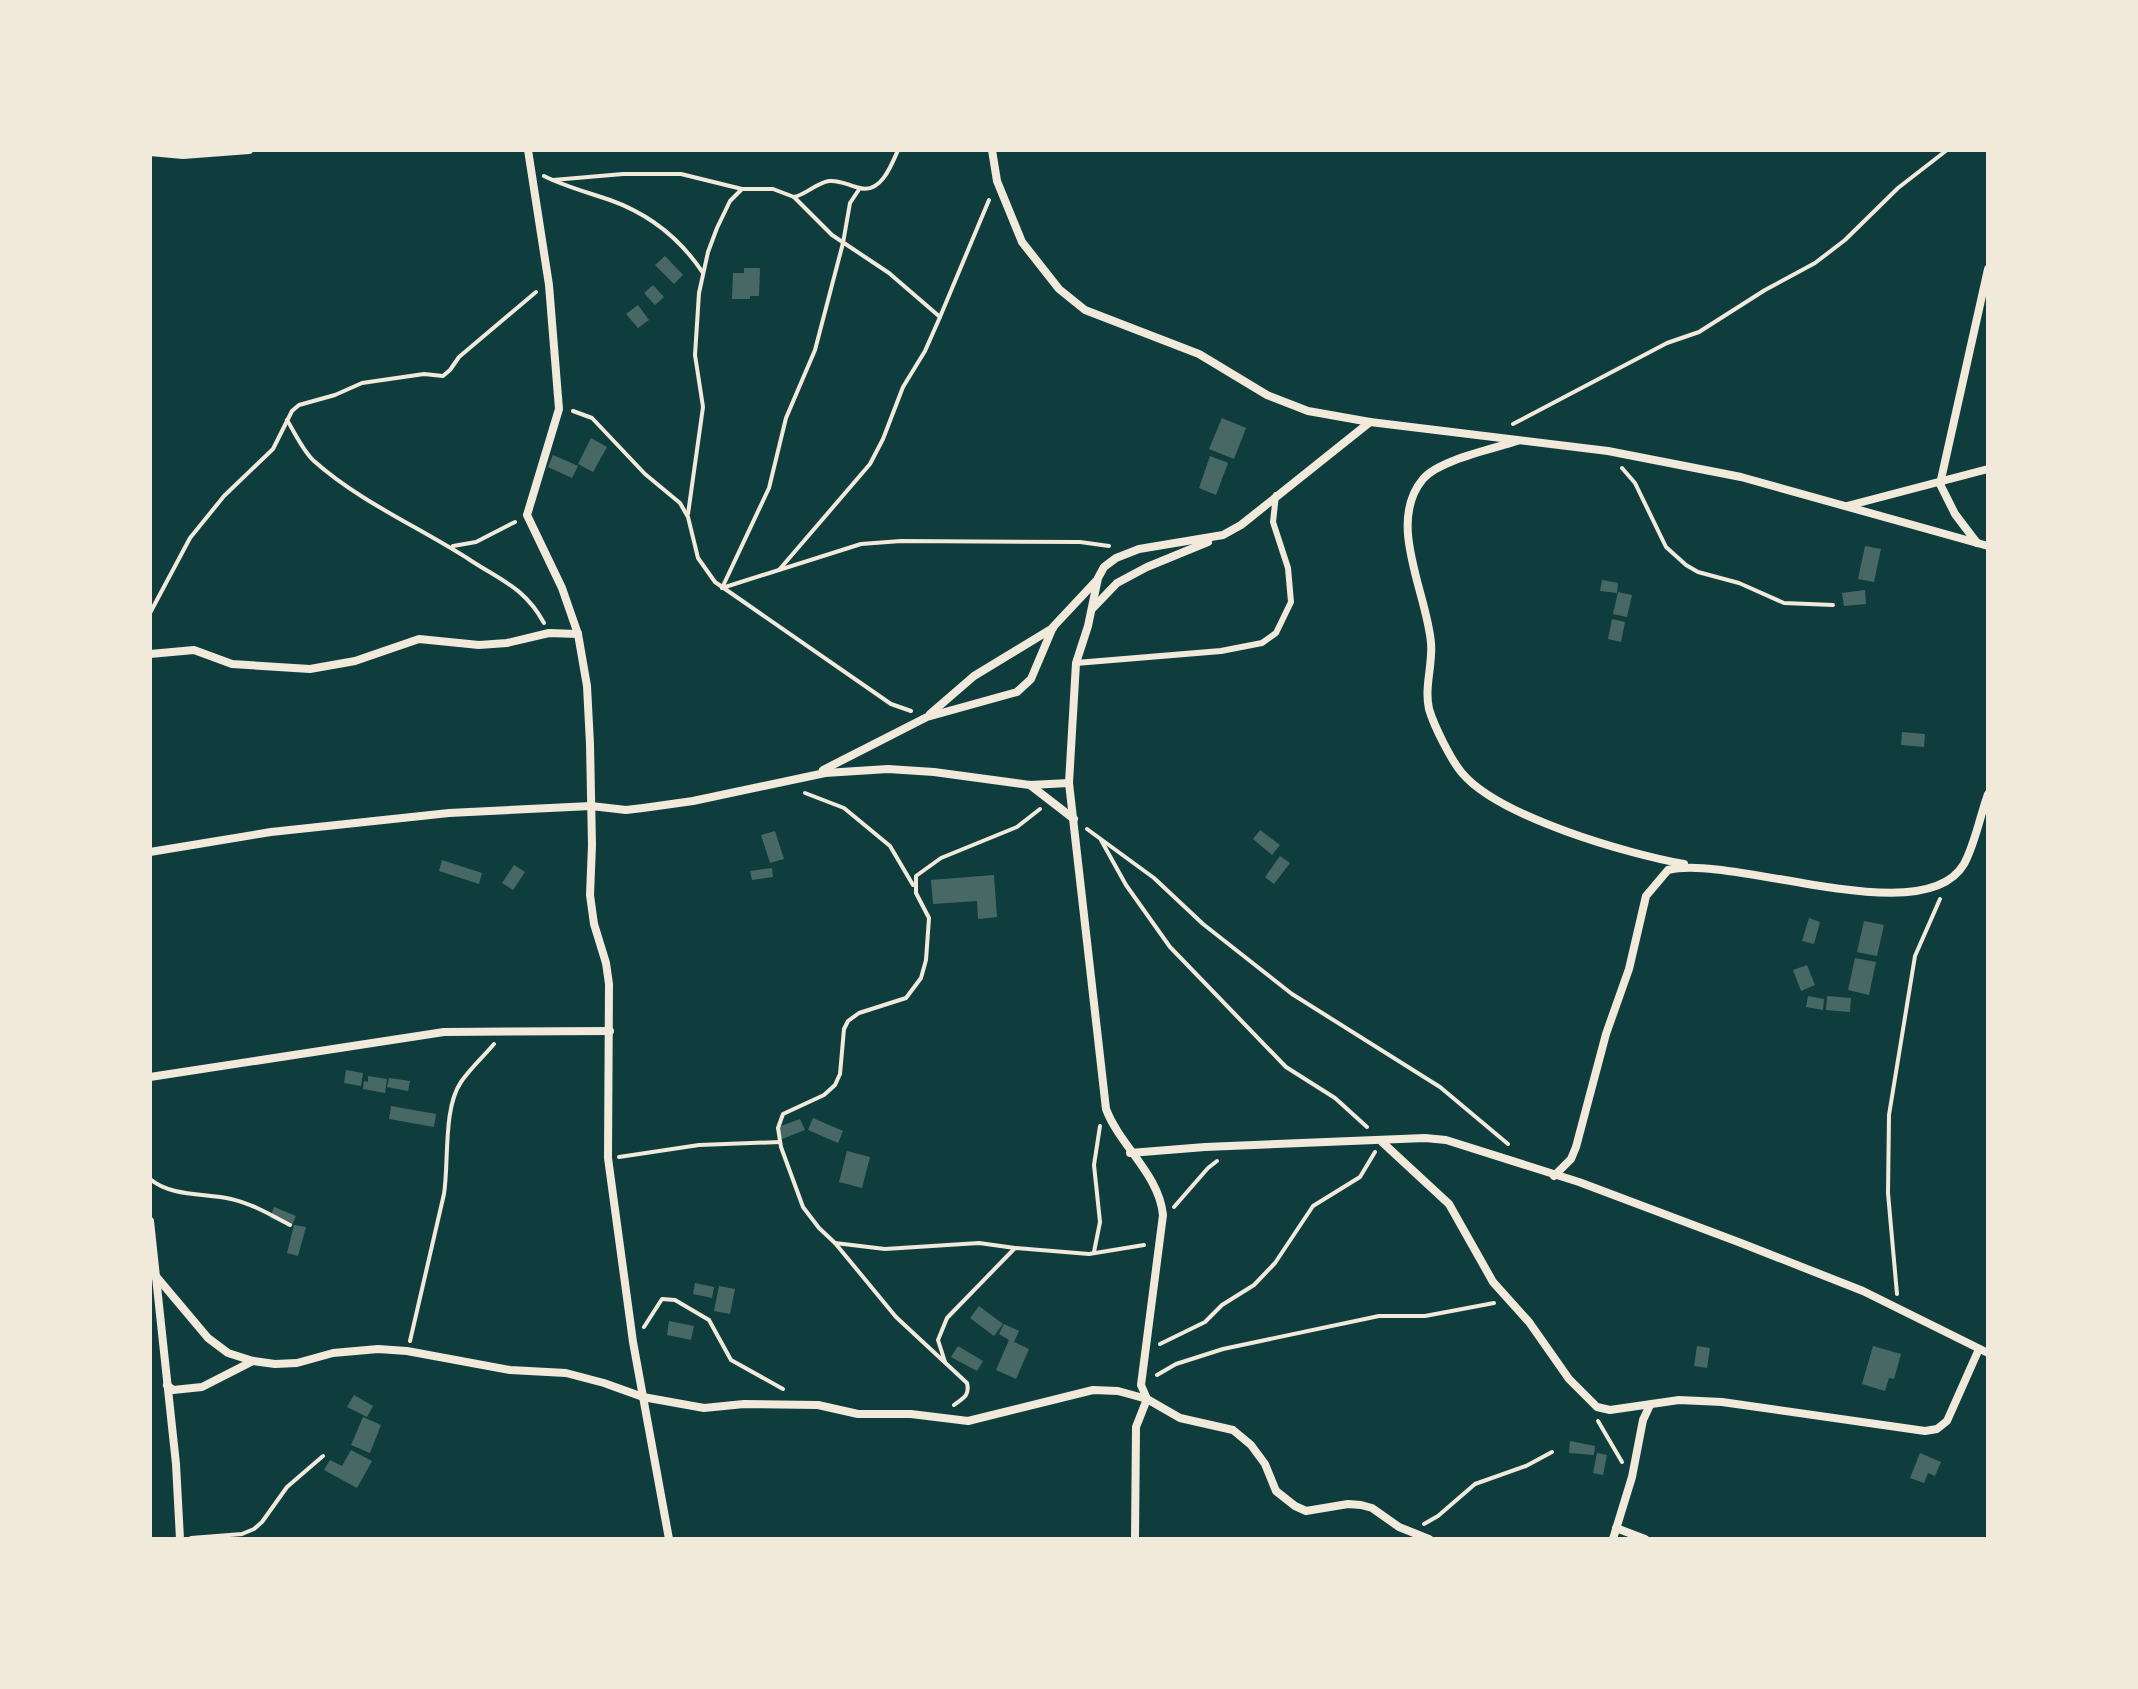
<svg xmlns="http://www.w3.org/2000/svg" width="2138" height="1689" viewBox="0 0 2138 1689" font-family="Barlow,sans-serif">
  <rect width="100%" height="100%" fill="#0f3d3e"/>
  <g fill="#486865">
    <polygon points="665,256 683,275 674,284 655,265"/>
    <polygon points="744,268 760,268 759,296 750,296 750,299 732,299 733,273 744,273"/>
    <polygon points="653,285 664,297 655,305 644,293"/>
    <polygon points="638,305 649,320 638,328 626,314"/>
    <polygon points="1222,418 1246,428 1234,459 1209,449"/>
    <polygon points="591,438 607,447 593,472 578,464"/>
    <polygon points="553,455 578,466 572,478 548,467"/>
    <polygon points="1210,456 1228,463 1216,495 1199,488"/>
    <polygon points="1865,546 1881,549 1874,582 1858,579"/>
    <polygon points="1602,580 1618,583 1617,593 1600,591"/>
    <polygon points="1865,590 1866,604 1844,606 1842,593"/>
    <polygon points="1618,592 1632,595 1627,617 1613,614"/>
    <polygon points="1612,619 1625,622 1621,642 1608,639"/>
    <polygon points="1902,732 1925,734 1924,747 1901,745"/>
    <polygon points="1260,830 1280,845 1272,855 1253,839"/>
    <polygon points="775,831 784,859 770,863 761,835"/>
    <polygon points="1280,856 1290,863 1274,884 1265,877"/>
    <polygon points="442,860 482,873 479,884 439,871"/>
    <polygon points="514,865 525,872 513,890 502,883"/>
    <polygon points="772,868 773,877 752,880 750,871"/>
    <polygon points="994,875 997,917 978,919 977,901 933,904 931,880"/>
    <polygon points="1809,918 1820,922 1814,944 1802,941"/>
    <polygon points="1864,921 1884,925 1877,956 1857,952"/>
    <polygon points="1855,958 1876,962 1869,995 1848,990"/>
    <polygon points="1807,965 1815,985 1801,991 1793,970"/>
    <polygon points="1808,996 1824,999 1823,1010 1806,1007"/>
    <polygon points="1827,996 1851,998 1850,1012 1826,1010"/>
    <polygon points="346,1070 363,1073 361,1086 344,1083"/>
    <polygon points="368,1076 387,1079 385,1093 363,1089 364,1081 368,1082"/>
    <polygon points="389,1078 410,1081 408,1091 387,1087"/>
    <polygon points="391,1106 436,1114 434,1127 389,1119"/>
    <polygon points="813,1118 843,1131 838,1143 808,1130"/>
    <polygon points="800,1119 805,1130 782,1139 778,1127"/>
    <polygon points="847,1151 870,1157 862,1188 839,1182"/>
    <polygon points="274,1207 296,1216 292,1226 270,1218"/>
    <polygon points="294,1225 306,1227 298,1256 287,1253"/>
    <polygon points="695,1283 714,1287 712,1298 693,1294"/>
    <polygon points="719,1286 735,1289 730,1314 714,1311"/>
    <polygon points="979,1306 1003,1324 994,1336 970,1318"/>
    <polygon points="669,1321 694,1326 691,1340 667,1335"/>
    <polygon points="1004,1324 1019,1331 1014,1342 1029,1349 1016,1379 996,1370 1009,1340 999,1334"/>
    <polygon points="958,1346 983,1361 977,1371 951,1357"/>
    <polygon points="1697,1346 1710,1348 1707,1368 1694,1366"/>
    <polygon points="1873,1346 1901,1354 1894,1379 1889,1378 1885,1391 1862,1384"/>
    <polygon points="354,1395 373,1406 367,1417 347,1407"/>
    <polygon points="363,1417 381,1425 370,1453 351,1445"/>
    <polygon points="1570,1441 1595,1446 1594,1455 1569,1453"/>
    <polygon points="351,1450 372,1461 357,1488 324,1470 330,1460 342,1466"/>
    <polygon points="1597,1453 1607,1455 1603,1475 1593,1473"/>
    <polygon points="1920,1453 1941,1462 1935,1476 1928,1473 1924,1483 1910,1478"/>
  </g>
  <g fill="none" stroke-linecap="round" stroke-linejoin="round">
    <g stroke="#f1e9da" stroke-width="4">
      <path d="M544 176C566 187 587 192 610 200 649 214 680 238 703 273"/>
      <path d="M553 180 623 174H681L742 189H773L794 197C807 194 816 183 829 181 842 180 849 186 860 188 881 194 892 164 898 150"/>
      <polyline points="794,197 832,235 889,273 940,317"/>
      <polyline points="573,411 592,418 645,474 680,503 688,517 698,558 715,582 891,704 911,711"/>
      <path d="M287 420C295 433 303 451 314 461 360 502 419 527 470 560 502 581 525 588 544 623"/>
      <polyline points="1513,424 1667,343 1699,332 1765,290 1815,263 1845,240 1898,188 1947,150"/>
      <polyline points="1622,468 1635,483 1666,547 1686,565 1698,572 1739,583 1784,603 1833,605"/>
      <polyline points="688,514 703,407 695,355 699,293 708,252 717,228 730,201 742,189"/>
      <polyline points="453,546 476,542 515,522"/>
      <polyline points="779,570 870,464 883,439 903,387 925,351 940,317 989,200"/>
      <polyline points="722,588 769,488 786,418 815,350 843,243 850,203 860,188"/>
      <polyline points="722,588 861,544 901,541 1080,542 1109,546"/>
      <polyline points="150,613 190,538 224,496 273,449 292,411 299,405 335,395 362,383 424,374 443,376 450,370 459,357 536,292"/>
      <polyline points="805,793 844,808 890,846 913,885"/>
      <polyline points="1087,829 1154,878 1203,924 1292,994 1440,1087 1508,1144"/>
      <polyline points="1101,840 1126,885 1170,947 1286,1067 1335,1098 1367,1127"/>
      <polyline points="619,1157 699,1145 780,1142"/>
      <path d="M150 1179C171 1197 205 1193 231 1199 253 1204 271 1215 290 1225"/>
      <polyline points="1174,1207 1208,1168 1217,1161"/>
      <polyline points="835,1243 885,1249 979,1243 1015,1248"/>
      <polyline points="1094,1252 1100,1222 1094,1165 1100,1126"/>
      <polyline points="1897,1294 1888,1193 1889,1115 1915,956 1940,899"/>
      <polyline points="644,1327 662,1299 675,1300 709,1320 731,1360 783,1389"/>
      <path d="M410 1341 444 1194C449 1162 443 1108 461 1082 470 1069 483 1057 494 1044"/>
      <polyline points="1160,1344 1205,1322 1222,1305 1254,1285 1275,1263 1313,1206 1360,1177 1375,1152"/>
      <polyline points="945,1362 938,1340 947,1318 1015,1248 1089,1254 1144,1245"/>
      <polyline points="1157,1375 1176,1364 1223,1349 1379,1316 1425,1316 1494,1303"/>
      <path d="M954 1405C963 1398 970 1396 967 1383L896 1317 835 1243 819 1228 803 1207 781 1147 778 1128 783 1114 824 1095 835 1085 840 1074 844 1029 848 1021 859 1013 906 998 921 978 926 960 929 918 916 893V876L941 858 1017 827 1040 809"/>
      <polyline points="1598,1421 1622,1462"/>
      <polyline points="1424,1524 1438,1516 1475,1484 1526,1466 1552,1452"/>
      <polyline points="191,1538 242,1534 254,1529 262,1522 287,1487 323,1456"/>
    </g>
    <polyline stroke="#f1e9da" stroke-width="6" points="1076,663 1221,651 1262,643 1276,633 1291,602 1288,568 1273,522 1276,495"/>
    <g stroke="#f1e9da" stroke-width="8">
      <polyline points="528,150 549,285 559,409 527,515 562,588 578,634 587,686 590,744 592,845 590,895 594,924 606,963 609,984 608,1158 633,1342 669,1539"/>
      <polyline points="992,150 997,181 1022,242 1059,289 1085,310 1199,354 1267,395 1308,411 1370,422 1608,451 1741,477 1988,546"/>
      <polyline points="150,152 183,155 249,150"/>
      <path d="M1517 441C1493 449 1439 460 1423 479 1386 523 1427 593 1431 643 1433 664 1424 687 1429 709 1434 726 1451 760 1462 773 1499 817 1628 854 1684 864"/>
      <polyline points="1847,506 1988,469"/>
      <polyline points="1977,543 1955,514 1940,484 1988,269"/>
      <polyline points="1093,608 1117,583 1147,567 1208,542"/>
      <polyline points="150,654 194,650 232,664 310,669 355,661 419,639 479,645 507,643 549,633 578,634"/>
      <polyline points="930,714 974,676 1053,628"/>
      <polyline points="823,770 927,717 1017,692 1031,679 1053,627 1097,580"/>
      <polyline points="1030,785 1074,819"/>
      <polyline points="150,852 271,832 449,813 591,806 626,810 643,808 693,801 825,773 888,769 934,772 1030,785 1069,783"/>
      <polyline points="150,1077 444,1032 610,1031"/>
      <polyline points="1382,1142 1449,1204 1493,1282 1529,1322 1569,1379 1597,1407 1610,1410 1679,1400 1722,1402 1925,1431 1937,1429 1947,1421 1979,1349"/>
      <polyline points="1130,1153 1205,1147 1425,1138 1446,1140 1579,1182 1741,1243 1863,1291 1988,1353"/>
      <path d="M1554 1176 1571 1159 1576 1147 1606 1034 1629 969 1646 896 1668 870C1734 854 1924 933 1964 864 1975 844 1980 816 1988 794"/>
      <polyline points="150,1221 176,1464 180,1539"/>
      <polyline points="150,1276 155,1275 208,1338 228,1353 253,1361 275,1364 297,1363 333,1353 378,1349 407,1351 510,1370 566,1373 604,1383 643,1397 704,1408 744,1404 818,1405 858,1414 911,1414 968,1421 1093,1390 1118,1391 1147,1399 1180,1418 1233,1430 1251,1445 1265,1464 1276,1491 1295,1506 1306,1511 1348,1504 1361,1505 1372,1508 1399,1527 1429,1539"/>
      <polyline points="167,1385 173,1390 202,1387 253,1361"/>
      <polyline points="1616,1528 1645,1539"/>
      <path d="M1135 1539 1136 1427 1147 1399 1141 1385 1163 1215C1159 1174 1120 1146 1106 1109L1069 783 1076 663 1088 626 1098 578 1104 567 1116 558 1139 549 1223 535 1241 525 1370 422"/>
      <polyline points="1613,1539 1632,1477 1643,1420 1650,1405"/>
    </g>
  </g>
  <rect width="2138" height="1689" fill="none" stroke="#f1e9da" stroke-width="304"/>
</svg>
